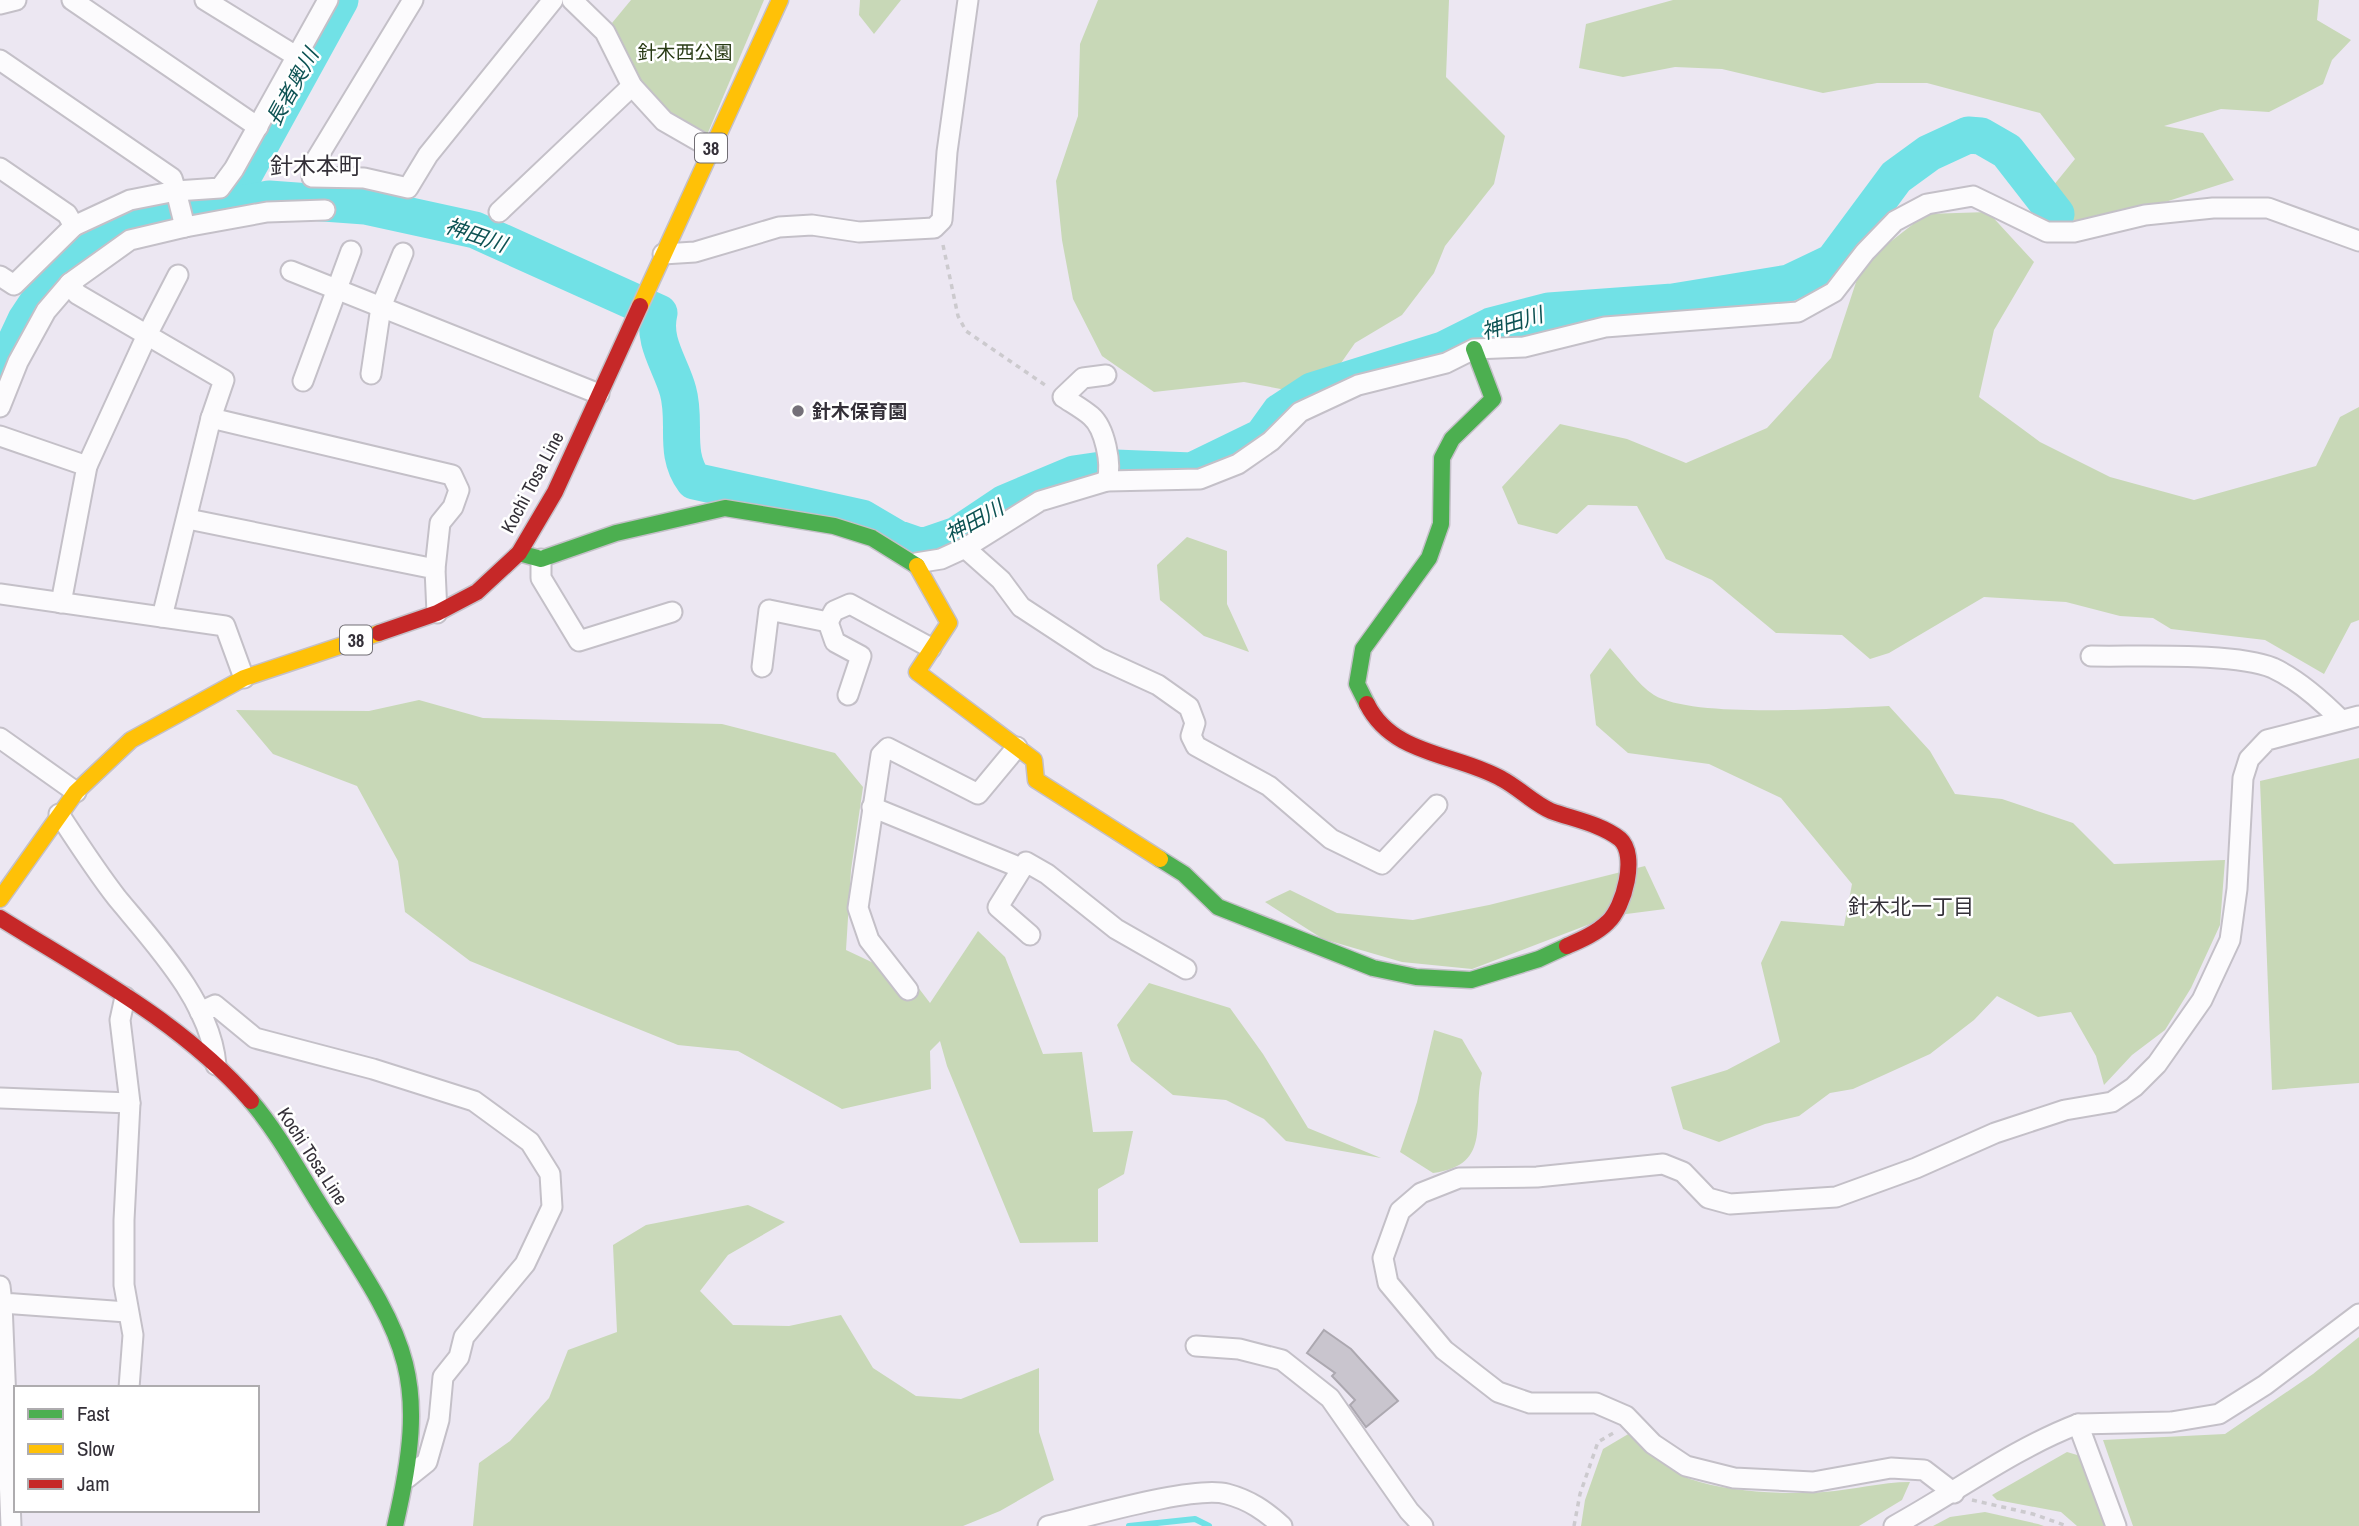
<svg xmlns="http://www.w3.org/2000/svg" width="2359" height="1526" viewBox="0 0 2359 1526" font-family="'Archivo Narrow','Noto Sans JP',sans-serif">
  <rect width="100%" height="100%" fill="#ece7f2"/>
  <g fill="#c8d8b7">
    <polygon points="631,0 764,0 707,135 667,115 637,75 612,23"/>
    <polygon points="860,0 901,0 874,34 859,15"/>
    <polygon points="1098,0 1449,0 1446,77 1505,136 1494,184 1445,246 1434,273 1402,315 1355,343 1341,363 1302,393 1244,382 1154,392 1102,356 1073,299 1062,240 1056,181 1078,116 1080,44"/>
    <polygon points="1673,0 2319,0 2317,20 2351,40 2332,60 2323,84 2269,112 2221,109 2164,126 2203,133 2234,180 2162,203 2124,225 2080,226 2044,197 2075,159 2040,113 1927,83 1877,83 1823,93 1722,69 1675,67 1623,77 1579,68 1586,24"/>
    <polygon points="1988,212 2034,262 1994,330 1979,397 2040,442 2110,477 2194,500 2316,466 2340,417 2359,407 2359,620 2351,623 2324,674 2265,640 2171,629 2153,618 2120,616 2066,602 1984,597 1889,653 1870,659 1842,635 1776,633 1712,580 1666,559 1637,506 1588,505 1557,534 1518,524 1502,487 1560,424 1627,439 1686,463 1767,428 1831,358 1862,264 1926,214"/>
    <polygon points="1187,537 1227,551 1227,604 1249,652 1204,636 1160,600 1157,565"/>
    <path d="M1610 648C1623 662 1638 685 1654 695 1693 719 1839 708 1889 706L1930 751 1955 794 2002 799 2073 823 2114 864 2225 860 2220 925 2191 988 2165 1030 2132 1055 2104 1085 2096 1056 2071 1012 2038 1017 1997 996 1974 1020 1930 1054 1853 1089 1830 1093 1799 1116 1765 1124 1719 1142 1683 1129 1671 1087 1727 1070 1780 1042 1761 963 1781 921 1844 926 1852 884 1781 798 1709 764 1628 753 1596 725 1590 675Z"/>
    <polygon points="419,700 483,718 722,724 835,753 863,787 851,870 846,950 914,982 930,1003 978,931 1005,957 1043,1054 1082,1052 1093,1132 1133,1131 1124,1174 1098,1189 1098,1242 1020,1243 947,1066 940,1041 930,1051 931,1089 842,1109 738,1051 678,1045 470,961 405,912 398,861 357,786 273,754 236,710 369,711"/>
    <polygon points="2359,758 2359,1083 2272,1090 2260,781"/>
    <polygon points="1645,866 1665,909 1611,916 1472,969 1402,962 1323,939 1265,902 1290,890 1337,913 1413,920 1489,905"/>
    <polygon points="1149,983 1230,1008 1263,1054 1308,1128 1381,1158 1286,1141 1264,1119 1226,1100 1173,1095 1131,1061 1117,1025"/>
    <path d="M1434 1030 1462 1039 1482 1073C1471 1119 1495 1165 1433 1173L1400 1152 1417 1102Z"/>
    <polygon points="748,1205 785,1222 728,1255 700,1291 733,1325 789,1326 841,1315 873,1368 916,1396 961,1399 1039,1368 1039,1432 1054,1480 1000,1511 963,1526 473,1526 479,1463 510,1441 549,1398 568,1350 617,1332 613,1245 646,1225"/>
    <polygon points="2359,1337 2359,1526 2133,1526 2103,1440 2225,1434 2313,1374"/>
    <path d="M1630 1433C1647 1449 1668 1470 1690 1479 1728 1492 1785 1495 1824 1492 1853 1490 1881 1482 1910 1482L1902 1500 1859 1526H1581L1585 1500 1603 1449Z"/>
    <polygon points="2067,1452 2084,1457 2109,1526 2077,1526 2061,1512 1997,1500 1992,1495"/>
    <polygon points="1985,1512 2038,1524 2044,1526 1933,1526 1950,1517"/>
  </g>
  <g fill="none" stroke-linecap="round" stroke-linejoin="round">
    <polyline stroke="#71e1e6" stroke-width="6" points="1129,1526 1195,1519 1209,1526"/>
    <g stroke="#71e1e6" stroke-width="37">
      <polyline points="219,208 241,180 340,0"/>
      <path d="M0 375 26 320 63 264 111 234 154 220 269 199 365 206 475 230 659 313C652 342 671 365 678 391 687 423 673 453 694 481L862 518 896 538 922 547 957 535 1005 503 1074 474 1115 468 1192 471 1262 437 1280 412 1312 391 1443 350 1491 326 1549 311 1673 302 1789 283 1833 262 1896 177 1929 153 1968 135 1981 136 2007 151 2056 214"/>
    </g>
  </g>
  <polygon fill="#c9c5ce" stroke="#aca8b0" stroke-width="2" points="1324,1330 1351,1349 1398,1401 1366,1427 1350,1405 1355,1400 1332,1376 1335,1373 1307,1353"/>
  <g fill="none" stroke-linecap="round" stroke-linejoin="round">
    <g stroke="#c4c0c8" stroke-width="23">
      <g id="street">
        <polyline points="72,0 258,127"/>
        <polyline points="205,0 296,56"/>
        <polyline points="413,0 314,163 312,177 364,178 408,188 428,155 553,0"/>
        <polyline points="572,0 605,32 632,86 664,121 711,148"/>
        <polyline points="0,4 16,0"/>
        <polyline points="0,60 172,178 176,191 220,188 234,169 328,0"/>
        <polyline points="0,168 67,214 74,226 14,285 0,276"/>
        <polyline points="499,212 632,86"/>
        <polyline points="185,227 267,212 325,210"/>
        <polyline points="663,254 695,252 779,227 812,225 859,232 934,228 942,220 947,152 968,0"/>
        <polyline points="291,271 599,394"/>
        <polyline points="70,283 77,294 147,335 87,466"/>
        <polyline points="371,374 381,307 403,253"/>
        <path d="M1106 375 1083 378 1063 397C1072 403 1083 409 1091 416 1105 428 1112 464 1107 481"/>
        <polyline points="303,381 351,251"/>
        <polyline points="0,407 18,362 46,311 70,283 130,240 185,227 176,191 130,200 74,226"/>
        <polyline points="211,418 452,475 459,490 453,507 440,523 435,569"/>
        <polyline points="0,436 87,466 61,603"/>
        <polyline points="188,519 435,569 437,613"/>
        <polyline points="965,548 1001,580 1021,607 1099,658 1158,685 1189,707 1195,723 1191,736 1196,746 1269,786 1331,839 1382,864 1437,805"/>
        <polyline points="541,559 541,578 579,641 672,612"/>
        <polyline points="916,563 941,559 965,548 1040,501 1107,481 1200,479 1238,464 1271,441 1300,412 1358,385 1446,363 1474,349 1524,347 1605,327 1798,312 1834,292 1865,252 1895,221 1927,204 1973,196 2047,232 2074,232 2145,215 2213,208 2268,208 2359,241"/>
        <polyline points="0,594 225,626 244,678"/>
        <polyline points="162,617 211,418 224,380 147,335 178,275"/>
        <polyline points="828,622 834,611 850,604 931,648"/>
        <path d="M2091 656C2137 657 2234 652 2273 668 2297 679 2322 701 2341 720"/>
        <polyline points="762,667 769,610 828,622 835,642 861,656 848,695"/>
        <polyline points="0,738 76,792"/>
        <polyline points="872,807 1021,868"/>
        <path d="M59 814C78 843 96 871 117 898 155 944 211 1003 216 1065"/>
        <polyline points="1030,935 998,907 1026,862 1047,874 1116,929 1186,969"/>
        <polyline points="908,990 869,940 858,908 881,755 888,748 978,794 1017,747"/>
        <polyline points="125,997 120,1020 130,1103 124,1220 124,1285 133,1335 129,1388"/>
        <polyline points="200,1012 215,1005 255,1038 373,1069 474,1101 530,1142 550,1174 552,1207 525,1264 464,1337 459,1357 443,1377 439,1420 427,1462 407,1478"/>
        <polyline points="0,1098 130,1103"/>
        <polyline points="0,1286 2,1303 127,1312"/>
        <polyline points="2,1303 11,1526"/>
        <polyline points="1196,1346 1239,1349 1282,1360 1330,1398 1409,1511 1423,1526"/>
        <polyline points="2078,1424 2171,1422 2219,1414 2265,1385 2359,1314"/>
        <polyline points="1954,1493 1924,1470 1891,1468 1813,1482 1734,1478 1686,1466 1653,1444 1626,1416 1596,1403 1530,1403 1498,1392 1444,1350 1388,1283 1383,1258 1400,1211 1421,1193 1459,1178 1537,1177 1663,1164 1683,1172 1708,1198 1730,1204 1836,1197 1916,1168 1995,1133 2065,1110 2112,1102 2134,1087 2157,1064 2202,1000 2230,940 2237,889 2243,778 2249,759 2267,740 2359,716"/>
        <path d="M1048 1526C1087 1517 1194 1485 1227 1494 1250 1500 1265 1511 1282 1526"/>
        <path d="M1894 1526C1956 1492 2013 1449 2078 1424L2116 1526"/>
      </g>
    </g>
    <g stroke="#c4c0c8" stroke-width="19">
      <g id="fast">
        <polyline points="519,553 541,559 616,533 725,508 834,526 872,538 917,566"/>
        <polyline points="1367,704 1357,684 1363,649 1429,558 1441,524 1442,458 1452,439 1493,399 1474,349"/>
        <polyline points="1160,859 1184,874 1218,907 1373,968 1416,977 1471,980 1539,959 1567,946"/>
        <path d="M251 1101C280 1135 301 1176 325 1213 406 1340 431 1372 395 1526"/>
      </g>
    </g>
    <g stroke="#c4c0c8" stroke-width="19">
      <g id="slow">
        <polyline points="640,306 780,0"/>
        <polyline points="917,566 949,623 917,672 1034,760 1036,780 1160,859"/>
        <polyline points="0,899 76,792 131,740 244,678 379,633"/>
      </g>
    </g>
    <g stroke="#c4c0c8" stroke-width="19">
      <g id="jam">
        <polyline points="379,633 437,613 477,592 519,553 555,492 640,306"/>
        <path d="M1367 704C1393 756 1456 753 1502 779 1519 788 1533 803 1551 811 1573 819 1601 824 1620 839 1638 855 1624 907 1608 922 1597 933 1581 940 1567 946"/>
        <path d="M0 918C88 973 182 1022 251 1101"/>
      </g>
    </g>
    <g stroke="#cccace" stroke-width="3.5" stroke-dasharray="5 5" stroke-linecap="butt">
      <polyline points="943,245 958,316 966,331 1048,387"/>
      <polyline points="1972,1500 2033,1514 2067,1526"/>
      <polyline points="1574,1526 1580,1494 1598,1442 1615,1432"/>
    </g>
    <use href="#street" stroke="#fcfbfd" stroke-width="19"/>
    <use href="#fast" stroke="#4caf50" stroke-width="16"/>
    <use href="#slow" stroke="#ffc107" stroke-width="16"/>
    <use href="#jam" stroke="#c62828" stroke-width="16"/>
  </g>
  <circle fill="#747079" stroke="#fff" stroke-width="2.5" cx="798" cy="411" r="7"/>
  <g text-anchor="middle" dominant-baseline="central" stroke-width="5" stroke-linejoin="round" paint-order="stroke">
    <g fill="#fff" stroke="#716e74" stroke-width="2">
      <rect x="695" y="133.5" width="32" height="29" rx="5"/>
      <rect x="340" y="625.5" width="32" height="29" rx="5"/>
    </g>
    <g font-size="18" font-weight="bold" fill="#343038">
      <text x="711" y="148">38</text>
      <text x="356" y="640">38</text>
    </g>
    <g font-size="19" fill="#293b15" stroke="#fff">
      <text x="685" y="52">針木西公園</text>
    </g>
    <g font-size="19" font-weight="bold" fill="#343038" stroke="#fff" text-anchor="start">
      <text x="812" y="411">針木保育園</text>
    </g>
    <g font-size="19" fill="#343038" stroke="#fff">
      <text transform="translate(532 482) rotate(-62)">Kochi Tosa Line</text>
      <text transform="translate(313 1156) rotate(57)">Kochi Tosa Line</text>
    </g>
    <g font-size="21" font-style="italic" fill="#0d5253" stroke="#fff">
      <text transform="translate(292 87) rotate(-61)">長者奥川</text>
      <text transform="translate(476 235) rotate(19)">神田川</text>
      <text transform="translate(1512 323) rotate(-17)">神田川</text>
      <text transform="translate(974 521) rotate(-29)">神田川</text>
    </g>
    <g font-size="21" fill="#343038" stroke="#fff">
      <text x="1911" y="906">針木北一丁目</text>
    </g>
    <g font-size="23" fill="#343038" stroke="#fff">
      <text x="316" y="165">針木本町</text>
    </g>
  </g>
  <rect x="14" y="1386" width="245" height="126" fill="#ffffff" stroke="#aeacaf" stroke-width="2"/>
  <rect x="28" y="1409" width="35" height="10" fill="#4caf50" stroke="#aeacaf" stroke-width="2"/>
  <text x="77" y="1421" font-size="21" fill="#343038">Fast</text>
  <rect x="28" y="1444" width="35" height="10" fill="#ffc107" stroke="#aeacaf" stroke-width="2"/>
  <text x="77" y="1456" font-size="21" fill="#343038">Slow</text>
  <rect x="28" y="1479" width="35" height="10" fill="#c62828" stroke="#aeacaf" stroke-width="2"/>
  <text x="77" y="1491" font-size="21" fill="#343038">Jam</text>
</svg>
